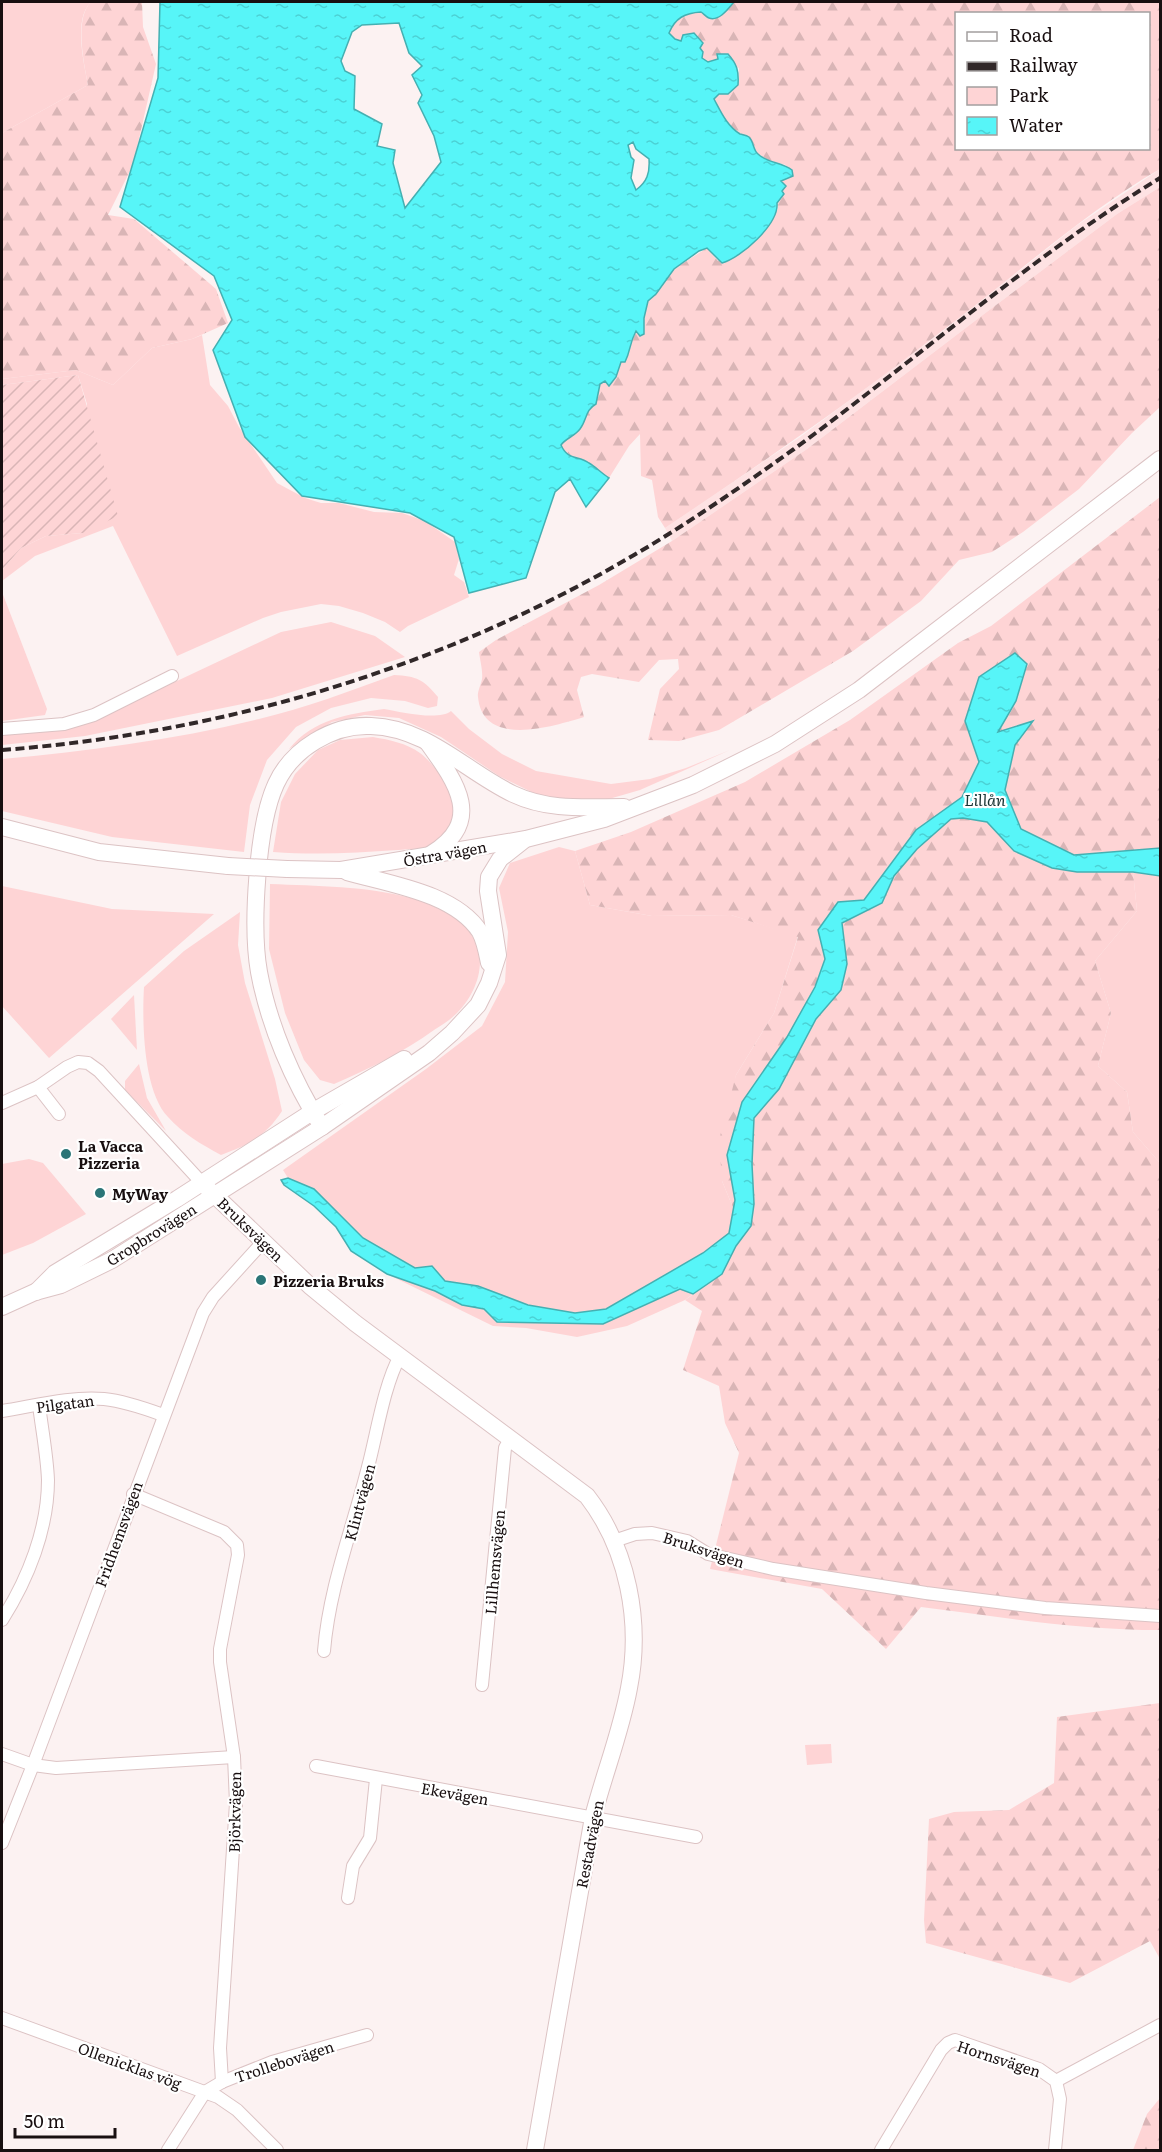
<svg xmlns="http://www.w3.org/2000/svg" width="1162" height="2152" viewBox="0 0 1162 2152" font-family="Literata,serif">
  <defs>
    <pattern id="forest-firs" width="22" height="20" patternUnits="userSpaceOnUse" patternTransform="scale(1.5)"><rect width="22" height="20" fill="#fed4d5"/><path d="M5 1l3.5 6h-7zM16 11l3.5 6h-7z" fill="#d9b5b6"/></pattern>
    <pattern id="garden-furrows" width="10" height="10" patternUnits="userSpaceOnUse" patternTransform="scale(1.5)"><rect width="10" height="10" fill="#fed4d5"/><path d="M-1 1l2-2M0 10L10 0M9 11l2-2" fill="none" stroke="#d9b5b6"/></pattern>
    <pattern id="water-ripples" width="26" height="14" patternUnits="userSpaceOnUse" patternTransform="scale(1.5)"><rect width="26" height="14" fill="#57f5f8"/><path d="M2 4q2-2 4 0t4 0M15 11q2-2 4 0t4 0" fill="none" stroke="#4bd1d4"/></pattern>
  </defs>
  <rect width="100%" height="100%" fill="#fcf2f2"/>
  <polygon fill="#fee2e3" points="1160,169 1160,187 1117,214 984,314 807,449 672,541 665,528 800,437 942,332 1076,226"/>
  <g fill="#fed4d5">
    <path d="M2 2H91C73 19 84 63 88 85L2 133Z"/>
    <polygon points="202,335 210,385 228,406 239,427 277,483 305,498 321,503 339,503 374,512 402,513 425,521 455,542 459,559 454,575 464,582 469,597 408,626 400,632 385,622 363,613 339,606 321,604 281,612 263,618 177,656 113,526 35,556 2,581 2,570 21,548 46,536 83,533 87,404 78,375 2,385 2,379 76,370 113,385 152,348 192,339"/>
    <polygon points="2,592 47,709 45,715 2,721"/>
    <polygon points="331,622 375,636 405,657 272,698 85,736 2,745 2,733 60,730 90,722 281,632"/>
    <path d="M394 675C417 676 424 680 438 697L437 706 428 708 405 701 371 698 331 708 296 727 267 760 250 805 244 852 112 837 2 811V759C88 751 174 740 259 719 305 708 350 691 394 675Z"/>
    <path d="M384 709C400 712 439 721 451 711L469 729 502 754 536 771 611 784 650 779 686 768 730 750 640 790 602 801 548 800 499 776 441 737 399 718 365 715 332 722 289 749C314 719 347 714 384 709Z"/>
    <path d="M373 737C390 740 406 743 420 753 445 772 474 827 434 845 424 849 409 849 398 850 356 853 315 855 273 852L281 802 295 774 318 750 340 740Z"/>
    <polygon points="559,847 575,851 590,905 652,916 731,915 798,936 774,1013 736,1075 722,1181 734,1210 729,1233 703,1253 606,1309 575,1313 528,1305 478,1286 445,1281 432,1267 416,1268 363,1238 314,1189 288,1178 283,1170 426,1069 482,1026 505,982 508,932 499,888 510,863"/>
    <polygon points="1133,872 1160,876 1160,1163 1133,1132 1127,1092 1098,1066 1111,1013 1095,961 1137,911"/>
    <path d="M270 884C317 886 366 886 411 898 425 902 453 914 464 924 468 928 471 935 474 939 488 964 475 995 457 1013 450 1020 442 1025 434 1030 404 1052 369 1069 334 1084L320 1080 304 1060 285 1013 269 949Z"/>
    <polygon points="2,886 112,909 214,914 49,1058 2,1006"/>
    <path d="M240 912 238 945 245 983 275 1079 282 1111C265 1137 249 1144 221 1155 201 1144 183 1134 168 1117 143 1091 142 1021 144 987L184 951Z"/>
    <polygon points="134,995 137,1050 111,1019"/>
    <polygon points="139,1064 147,1098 166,1131 125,1090 125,1081"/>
    <polygon points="29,1159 43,1163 86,1214 33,1243 2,1255 2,1164"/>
    <polygon points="387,1274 435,1291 462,1305 484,1309 497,1322 603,1324 680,1289 693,1294 685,1300 627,1326 577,1337 526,1328 493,1326"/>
    <polygon points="831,1744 832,1763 807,1765 805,1745"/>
  </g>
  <g fill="url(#forest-firs)" fill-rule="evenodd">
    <path d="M91 2H142L143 27 156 64 133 165 108 215 134 219 216 289 228 323 192 339 152 348 113 385 76 370 2 379V133L88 85C84 64 74 18 91 2Z"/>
    <path d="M734 2H1160V169C1082 214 1014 277 942 331 852 401 759 465 665 528L658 517 652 480 641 476 640 434 629 446 609 478C601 473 596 467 589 463 578 455 568 461 561 445 566 438 575 435 580 429 587 420 585 410 596 404L600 384 616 377 621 362 637 331 644 334V318L648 301 656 294 674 269 707 248 718 261 774 214 778 209 777 203 783 195 780 181 786 165 768 160 757 153 753 143 727 124 714 99 719 94 738 85 739 68 718 59 708 62 702 58 703 52 689 34 683 35 682 41 675 39 669 33C675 18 685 13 701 12L709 18 725 12ZM956 14H1148V148H956Z"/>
    <path d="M1160 187V407L1132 433 1079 489 1023 532 992 552 959 560 921 601 853 651 719 730 679 741 648 740 660 689 679 669 678 659 659 660 639 682 592 674 581 677 577 690 584 717C554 726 483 749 478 697 477 692 481 685 482 679 483 671 480 660 479 652L496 640 599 585 672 541 807 449 984 314 1117 214Z"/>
    <polygon points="1160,497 1160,848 1074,855 1021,829 1005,790 1015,745 1032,722 997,733 1016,701 965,721 979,762 962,797 916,830 864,900 838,902 818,930 825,959 815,987 787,1037 742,1102 727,1155 735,1200 734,1210 722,1181 719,1140 736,1075 774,1013 798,937 731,915 652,916 590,905 575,851 631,832 745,782 850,720 958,643 991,626"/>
    <path d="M963 818 988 822 1014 851 1077 872H1133L1137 911 1095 961 1111 1013 1098 1066 1127 1092 1133 1132 1160 1163V1630C1080 1630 1000 1617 921 1607L886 1649 822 1589 710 1569 739 1453 725 1423 719 1386 683 1370 702 1311 685 1300 722 1274 736 1246 751 1226 754 1204 752 1164 754 1118 779 1089 816 1019 841 989 847 964 842 923 882 903 894 876 917 849 951 819Z"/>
    <polygon points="1160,1703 1160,1959 1150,1941 1070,1983 926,1943 924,1920 929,1819 954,1812 1009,1810 1054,1783 1057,1717"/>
    <polygon points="1160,2098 1160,2150 1133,2150 1147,2114"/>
  </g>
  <polygon fill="url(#garden-furrows)" points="78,375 118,516 83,533 46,536 21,548 2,570 2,385"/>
  <g fill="url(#water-ripples)" stroke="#44b0b2" stroke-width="1.5" fill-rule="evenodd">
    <path d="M160 2H734C729 8 719 22 709 18 706 17 704 14 701 12 685 13 675 18 669 33L675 39 681 41 683 35 694 33 703 43 700 48 703 52 702 58 708 62 718 59 717 54H728C737 64 739 71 738 85L728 94H719L714 99C721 112 727 126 740 134 743 135 746 135 749 137 754 142 753 150 758 154 767 163 782 162 792 170L793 176 781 181 786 186 782 191 784 194 777 203C779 224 741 258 722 263L707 248 699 251 674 269 656 294 648 301 644 318V334L640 336 636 331C629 344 631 350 625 362H621L616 377 609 386 605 381 600 384 596 404C585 410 587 420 580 429 575 436 566 438 561 445 568 461 578 455 589 463 596 467 601 473 609 478L586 507 570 479 555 492 526 578 469 593 454 537 410 513 302 496 245 437 213 350 232 320 214 276 120 207 158 78ZM399 23 409 53 422 66 412 75 422 95 418 103 434 136 441 162 405 208 393 163 395 150 377 146 382 124 354 109 355 76 345 71 341 61 352 32 362 25ZM633 142 636 149 649 159C650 173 647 182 636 190L631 178 634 160 631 157 628 145Z"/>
    <polygon points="1015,653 1027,664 1016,701 998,732 1033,721 1015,745 1005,790 1021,829 1074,855 1160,848 1160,876 1133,872 1077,872 1052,868 1014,851 987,822 963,818 951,819 917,849 894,876 882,903 842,923 847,964 841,990 816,1019 779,1089 754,1118 752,1164 754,1204 751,1226 736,1246 722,1274 693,1294 680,1289 603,1324 497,1322 484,1309 462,1305 435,1291 387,1274 351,1251 336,1227 314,1206 284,1185 281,1180 288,1178 314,1189 363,1238 415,1268 432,1266 445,1281 478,1286 528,1305 575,1313 606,1309 703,1253 729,1233 735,1200 727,1155 742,1102 787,1037 815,987 825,959 818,930 838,902 864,900 916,830 962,797 979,762 965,721 979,677"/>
  </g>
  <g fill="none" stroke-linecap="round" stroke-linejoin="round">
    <g stroke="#dcc3c4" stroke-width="14">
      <g id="street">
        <polyline points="2,729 64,724 94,715 172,676"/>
        <polyline points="38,1087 59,1114"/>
        <polyline points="2,1103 38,1087 67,1067 78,1062 88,1063 99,1071 202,1183"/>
        <path d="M2 1411C34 1406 71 1396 104 1399 124 1401 144 1408 163 1415"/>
        <polyline points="133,1494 224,1532 237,1545 238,1555 220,1649 220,1662 234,1757 236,1803 220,2048 222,2082"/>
        <polyline points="614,1541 635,1534 652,1533 687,1541 708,1554 773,1569 926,1593 1045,1608 1160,1616"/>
        <path d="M2 1620C28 1579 48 1529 48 1480 47 1455 42 1430 39 1405"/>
        <path d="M324 1651C329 1588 353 1527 368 1467 377 1433 384 1385 400 1356"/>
        <polyline points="482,1685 505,1448 510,1439"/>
        <polyline points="2,1754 33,1765 56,1768 234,1757"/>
        <polyline points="316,1766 696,1837"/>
        <polyline points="2,1843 33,1765 203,1313 213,1297 263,1242"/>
        <polyline points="348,1898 353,1866 370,1838 376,1779"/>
        <polyline points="2,2018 218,2097 237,2110 277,2150"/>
        <polyline points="1056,2081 1160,2025"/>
        <polyline points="168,2150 205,2092 222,2082 272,2062 367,2035"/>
        <polyline points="881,2150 941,2050 948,2043 955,2040 1039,2069 1056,2081 1060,2099 1055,2150"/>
      </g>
    </g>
    <g stroke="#dcc3c4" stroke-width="18">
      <g id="secondary">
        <path d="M428 743C456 782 485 821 431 854"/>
        <polyline points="2,827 99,852 228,866"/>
        <polyline points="287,869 341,870 526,839 604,819 693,785 775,744 859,690 1160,459"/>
        <path d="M347 872C389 884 455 893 480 932 485 941 487 953 489 963"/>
        <path d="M322 1127C293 1081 269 1026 259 972 251 927 257 825 276 784 292 749 333 724 371 726 428 728 465 771 513 794 549 811 586 807 624 807"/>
        <path d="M202 1183 310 1286 355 1323 587 1496C628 1549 642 1622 629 1688 621 1732 604 1774 593 1817L535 2150"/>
        <polyline points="36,1292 55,1273 177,1199 312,1112 404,1059"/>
        <polyline points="2,1307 35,1292 61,1285 112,1260 322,1127 429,1053 452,1033 478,1005 489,983 498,955 488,891 489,877 500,859 523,841"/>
      </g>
    </g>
    <use href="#street" stroke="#fff" stroke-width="12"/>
    <use href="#secondary" stroke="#fff" stroke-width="16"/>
    <path stroke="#312829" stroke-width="4" stroke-dasharray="9 4.5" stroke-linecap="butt" d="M2 750C224 733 442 668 634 555 689 523 742 486 794 449 916 360 1032 256 1160 178"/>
    <g stroke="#dcc3c4" stroke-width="18" stroke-linecap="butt">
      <polyline id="secondary-bridge" points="228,866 287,869"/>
    </g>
    <use href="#secondary-bridge" stroke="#fff" stroke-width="16"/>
  </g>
  <g fill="#2b7577" stroke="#fff" stroke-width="2">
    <circle cx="66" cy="1154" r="6"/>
    <circle cx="100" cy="1193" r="6"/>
    <circle cx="261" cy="1280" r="6"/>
  </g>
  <g text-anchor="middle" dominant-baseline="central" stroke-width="4.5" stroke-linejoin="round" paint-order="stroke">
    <g font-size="15" fill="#180f10" stroke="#fff">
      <text transform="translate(445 853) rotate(-10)">Östra vägen</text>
      <text transform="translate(251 1229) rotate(44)">Bruksvägen</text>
      <text transform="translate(151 1234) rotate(-32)">Gropbrovägen</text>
      <text transform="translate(65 1403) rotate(-7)">Pilgatan</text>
      <text transform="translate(359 1502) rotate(-75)">Klintvägen</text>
      <text transform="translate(118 1534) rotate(-70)">Fridhemsvägen</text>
      <text transform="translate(704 1549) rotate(18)">Bruksvägen</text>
      <text transform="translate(494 1562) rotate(-85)">Lillhemsvägen</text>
      <text transform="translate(455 1793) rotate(10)">Ekevägen</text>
      <text transform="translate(234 1812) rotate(-89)">Björkvägen</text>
      <text transform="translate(589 1844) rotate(-79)">Restadvägen</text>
      <text transform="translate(999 2058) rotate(18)">Hornsvägen</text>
      <text transform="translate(284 2061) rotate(-18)">Trollebovägen</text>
      <text transform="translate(130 2065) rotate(20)">Ollenicklas vög</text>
    </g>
    <g font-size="15" font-weight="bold" fill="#180f10" stroke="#fff" text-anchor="start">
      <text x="78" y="1145">La Vacca<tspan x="78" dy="17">Pizzeria</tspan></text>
      <text x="112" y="1193">MyWay</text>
      <text x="273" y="1280">Pizzeria Bruks</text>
    </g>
    <g font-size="16" font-style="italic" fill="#1a3434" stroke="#fff">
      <text x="985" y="799">Lillån</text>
    </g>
  </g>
  <rect width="1162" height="2152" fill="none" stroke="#180f10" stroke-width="6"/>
  <rect x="955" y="12" width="195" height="138" fill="#ffffff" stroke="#a39f9f" stroke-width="1.5"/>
  <rect x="967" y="32" width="30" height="9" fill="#ffffff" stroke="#a39f9f" stroke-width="1.5"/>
  <text x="1009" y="42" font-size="18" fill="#180f10">Road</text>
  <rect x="967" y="62" width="30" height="9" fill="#312829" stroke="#a39f9f" stroke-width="1.5"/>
  <text x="1009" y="72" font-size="18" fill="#180f10">Railway</text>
  <rect x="967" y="87" width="30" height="18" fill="#fed4d5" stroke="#a39f9f" stroke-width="1.5"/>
  <text x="1009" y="102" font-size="18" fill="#180f10">Park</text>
  <rect x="967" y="117" width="30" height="18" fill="url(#water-ripples)" stroke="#a39f9f" stroke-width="1.5"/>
  <text x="1009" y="132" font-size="18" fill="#180f10">Water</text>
  <path d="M15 2128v9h100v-9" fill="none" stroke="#180f10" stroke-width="3"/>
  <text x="24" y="2128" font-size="18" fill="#180f10" stroke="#ffffff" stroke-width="4.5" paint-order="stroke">50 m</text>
</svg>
